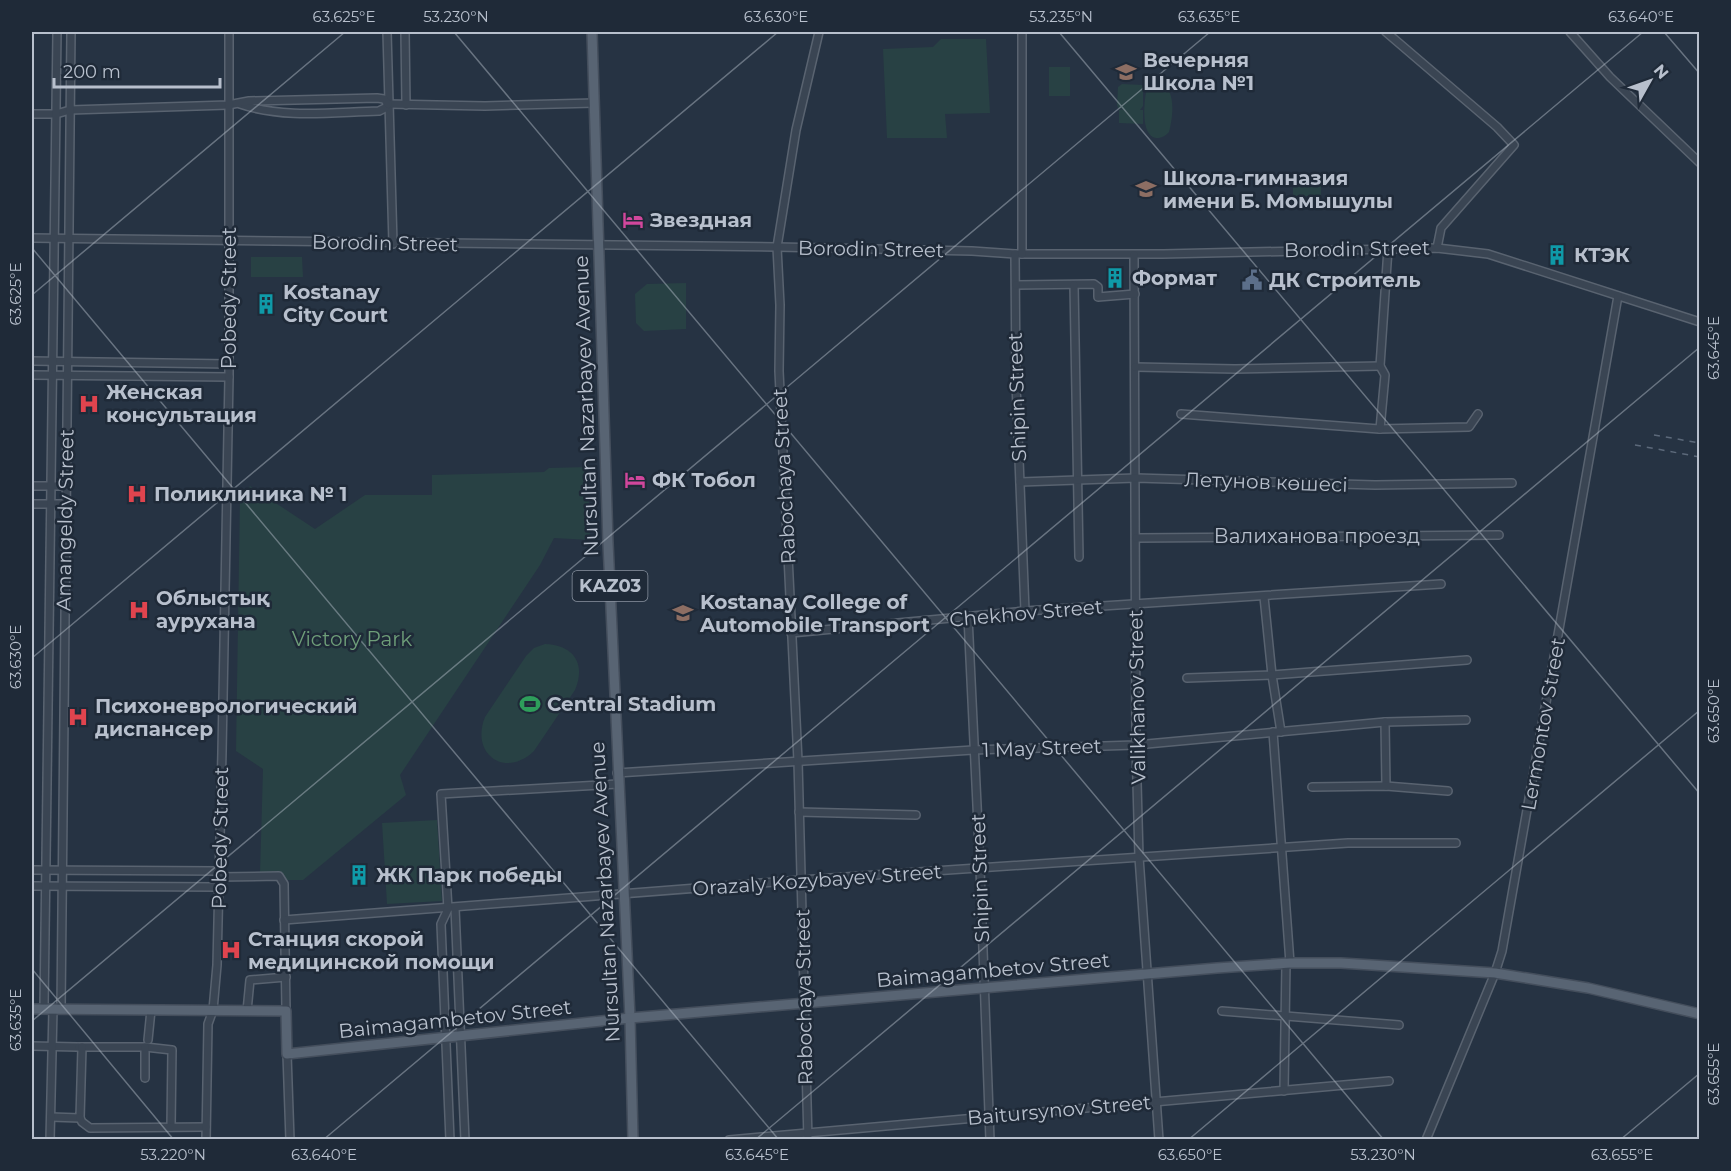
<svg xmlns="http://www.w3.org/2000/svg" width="1731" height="1171" viewBox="0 0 1731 1171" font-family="Montserrat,sans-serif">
  <rect width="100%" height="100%" fill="#263343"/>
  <g fill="#284144">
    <polygon points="941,39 986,39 990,113 945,114 947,138 887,138 883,49 933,47"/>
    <rect x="1049" y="67" width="21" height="29"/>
    <path d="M1158 82C1177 87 1173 117 1169 132 1165 136 1162 138 1156 138 1140 136 1144 99 1147 88L1152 83Z"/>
    <polygon points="1122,84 1143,85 1143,106 1140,110 1143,110 1143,124 1119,123 1119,110 1124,109 1118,108 1117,105 1118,87"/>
    <rect x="1293" y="175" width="28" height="21"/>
    <polygon points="251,257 302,257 303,277 251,277"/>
    <polygon points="686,283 686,329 644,331 636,323 635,294 647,284"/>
    <polygon points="588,467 590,540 554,538 540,565 400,775 406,795 303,880 287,880 279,872 260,874 263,769 236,751 240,497 250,486 315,529 365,495 432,495 432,475 544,472 549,468"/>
    <path d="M545 644C574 645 586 664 575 690L534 751C505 779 470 754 485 717L526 656 534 648Z"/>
    <polygon points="437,820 442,901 387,904 382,823"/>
  </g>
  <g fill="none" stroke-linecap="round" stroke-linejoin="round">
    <g stroke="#596370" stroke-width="10">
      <g id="minor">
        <polyline points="387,32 393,244"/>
        <polyline points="405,32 406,105"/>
        <polyline points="1386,32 1497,127 1514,145 1441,228 1437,248"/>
        <polyline points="1570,32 1610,77 1700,163"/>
        <path d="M240 104C284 119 333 112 379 111L385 108 388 104"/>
        <polyline points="388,104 485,106 594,103"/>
        <polyline points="32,114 56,114 70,110 228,105 249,101 377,98 384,99 388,104"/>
        <polyline points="32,238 777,247 972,251 1015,254 1163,254 1437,248 1488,254 1700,322"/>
        <polyline points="1015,254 1016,383 1025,611"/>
        <polyline points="1022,254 1022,32"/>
        <polyline points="1134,255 1136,745 1139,857 1159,1140"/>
        <polyline points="1016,285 1094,284 1098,287 1098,297 1135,294"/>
        <polyline points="1074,285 1079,557"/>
        <polyline points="32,361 229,364"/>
        <polyline points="1135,367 1235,369 1380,366"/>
        <polyline points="32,375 229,377"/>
        <polyline points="1181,414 1379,429 1469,427 1478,414"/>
        <polyline points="1380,429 1385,375 1380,366 1388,249"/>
        <polyline points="1020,482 1136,478 1375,485 1512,483"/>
        <polyline points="32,486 66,486"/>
        <polyline points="32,504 66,504"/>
        <polyline points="1136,538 1499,535"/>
        <polyline points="1264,597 1272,675 1281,732"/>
        <polyline points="968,617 980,868 990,1140"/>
        <polyline points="791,633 1025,611 1441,584"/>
        <polyline points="1187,678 1272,675 1467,660"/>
        <polyline points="1385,722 1386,786"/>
        <polyline points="1273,732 1290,963"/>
        <polyline points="617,773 973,750 1136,745 1385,722 1466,720"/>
        <polyline points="1312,787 1386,786 1448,791"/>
        <polyline points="799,812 916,815"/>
        <polyline points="32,870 219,871"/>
        <polyline points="219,877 279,876 284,884 286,1011"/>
        <polyline points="32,886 218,887"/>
        <polyline points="455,908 465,1140"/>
        <polyline points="284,920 801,880 1348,843 1456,843"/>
        <polyline points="44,1009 57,32"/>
        <polyline points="61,1009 71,32"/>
        <polyline points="247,1011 250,980 286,977"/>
        <polyline points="1222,1011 1399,1025"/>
        <polyline points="148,1040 151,1010"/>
        <polyline points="32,1046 77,1047"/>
        <polyline points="79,1047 145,1047 172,1050 171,1127"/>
        <polyline points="287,1054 290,1140"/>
        <polyline points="145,1078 145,1047"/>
        <polyline points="1284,1091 1286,963"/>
        <polyline points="51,1117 80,1118 82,1047"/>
        <polyline points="80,1118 82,1122 90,1128 206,1127"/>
        <polyline points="50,1140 53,1009"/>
        <polyline points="206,1140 208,1024 213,1010 217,965 222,752 229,377 229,32"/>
        <polyline points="450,1140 441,924 448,909 441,794 618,784"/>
        <polyline points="729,1140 1389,1081"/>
        <polyline points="808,1140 798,761 779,371 780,305 777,247 796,130 819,32"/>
        <polyline points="1426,1140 1495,973 1502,951 1618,296"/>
      </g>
    </g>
    <g stroke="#444e5c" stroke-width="12">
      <g id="major">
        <polyline points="592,32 608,543 630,1018 633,1140"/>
        <polyline points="32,1009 286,1011 287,1054 630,1018 1217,968 1290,963 1341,963 1495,973 1588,988 1700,1014"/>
      </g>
    </g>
    <use href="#minor" stroke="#3a4553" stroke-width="7"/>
    <use href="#major" stroke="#586473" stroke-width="9"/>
    <g stroke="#5c697a" stroke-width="1.5" stroke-dasharray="6 6" stroke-linecap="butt">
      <polyline points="1698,47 1698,32"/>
      <polyline points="1654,435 1700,443"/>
      <polyline points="1635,445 1700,457"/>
    </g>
  </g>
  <path fill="none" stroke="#b8c0cd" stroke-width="1.5" stroke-opacity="0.45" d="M454 32 1384 1140M1059 32 1700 794M1664 32 1700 74M32 248 779 1140M32 295 345 32M32 658 778 32M32 969 174 1140M32 1021 1210 32M323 1140 1643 32M755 1140 1700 347M1188 1140 1700 710M1620 1140 1700 1073"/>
  <defs>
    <g id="school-bare" transform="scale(1.62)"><path d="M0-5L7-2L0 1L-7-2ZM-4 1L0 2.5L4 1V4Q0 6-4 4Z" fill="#8d6e63" stroke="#1f2a38" stroke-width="2.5" paint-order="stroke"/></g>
    <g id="hotel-bare" transform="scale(1.62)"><path d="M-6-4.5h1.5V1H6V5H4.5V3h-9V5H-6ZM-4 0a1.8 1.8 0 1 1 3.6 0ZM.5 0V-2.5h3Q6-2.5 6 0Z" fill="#d1479c" stroke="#1f2a38" stroke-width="2.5" paint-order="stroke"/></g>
    <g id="building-bare" transform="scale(1.62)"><path d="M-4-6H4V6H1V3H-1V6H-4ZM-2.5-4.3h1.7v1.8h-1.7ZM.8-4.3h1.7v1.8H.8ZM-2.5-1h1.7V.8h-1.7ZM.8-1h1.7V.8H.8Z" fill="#0f9aa8" stroke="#1f2a38" stroke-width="2.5" paint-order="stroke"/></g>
    <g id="civic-bare" transform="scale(1.62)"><path d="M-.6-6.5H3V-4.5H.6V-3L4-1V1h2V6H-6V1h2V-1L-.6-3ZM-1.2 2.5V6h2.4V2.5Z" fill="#5c6f8a" stroke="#1f2a38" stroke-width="2.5" paint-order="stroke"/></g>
    <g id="hospital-bare" transform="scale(1.62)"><path d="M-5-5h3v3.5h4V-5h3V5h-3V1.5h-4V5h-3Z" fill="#e0444e" stroke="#1f2a38" stroke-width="2.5" paint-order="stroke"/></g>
    <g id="university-bare" transform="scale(1.62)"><path d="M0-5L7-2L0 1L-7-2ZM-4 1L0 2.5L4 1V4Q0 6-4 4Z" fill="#8d6e63" stroke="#1f2a38" stroke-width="2.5" paint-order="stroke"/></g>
    <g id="stadium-bare" transform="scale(1.62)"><path d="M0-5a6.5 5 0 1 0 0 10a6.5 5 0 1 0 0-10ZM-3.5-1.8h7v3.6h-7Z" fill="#2e9e5b" stroke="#1f2a38" stroke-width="2.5" paint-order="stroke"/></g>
  </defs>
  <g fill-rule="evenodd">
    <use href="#school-bare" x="1126" y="72"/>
    <use href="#school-bare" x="1146" y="189"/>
    <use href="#hotel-bare" x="633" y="220"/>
    <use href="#building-bare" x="1557" y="255"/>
    <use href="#building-bare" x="1115" y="278"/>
    <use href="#civic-bare" x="1252" y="280"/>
    <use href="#building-bare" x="266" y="304"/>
    <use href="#hospital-bare" x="89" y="404"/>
    <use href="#hotel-bare" x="635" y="480"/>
    <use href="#hospital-bare" x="137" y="494"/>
    <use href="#hospital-bare" x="139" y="610"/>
    <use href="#university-bare" x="683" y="613"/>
    <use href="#stadium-bare" x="530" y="704"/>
    <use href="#hospital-bare" x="78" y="717"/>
    <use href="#building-bare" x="359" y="875"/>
    <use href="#hospital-bare" x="231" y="950"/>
  </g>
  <g text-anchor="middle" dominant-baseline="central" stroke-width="5" stroke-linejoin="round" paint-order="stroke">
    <rect fill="#1f2a38" stroke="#8a93a0" stroke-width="1.5" x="572.5" y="571" width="75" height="30" rx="4.5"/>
    <g font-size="18" font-weight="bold" fill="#b8c0cd">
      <text x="610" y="586">KАZ03</text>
    </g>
    <g font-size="20" font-weight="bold" fill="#b8c0cd" stroke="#1f2a38" text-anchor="start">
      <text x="1143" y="60">Вечерняя<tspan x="1143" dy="23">Школа №1</tspan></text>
      <text x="1163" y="178">Школа-гимназия<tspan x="1163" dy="23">имени Б. Момышулы</tspan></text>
      <text x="650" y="220">Звездная</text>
      <text x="1574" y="255">КТЭК</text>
      <text x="1132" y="278">Формат</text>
      <text x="1269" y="280">ДК Строитель</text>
      <text x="283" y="292">Kostanay<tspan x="283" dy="23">City Court</tspan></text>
      <text x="106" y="392">Женская<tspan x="106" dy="23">консультация</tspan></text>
      <text x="652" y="480">ФК Тобол</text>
      <text x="154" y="494">Поликлиника № 1</text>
      <text x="156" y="598">Облыстық<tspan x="156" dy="23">аурухана</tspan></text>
      <text x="700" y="602">Kostanay College of<tspan x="700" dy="23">Automobile Transport</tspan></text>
      <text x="547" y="704">Central Stadium</text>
      <text x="95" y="706">Психоневрологический<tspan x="95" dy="23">диспансер</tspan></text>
      <text x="376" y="875">ЖК Парк победы</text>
      <text x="248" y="939">Станция скорой<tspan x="248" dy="23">медицинской помощи</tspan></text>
    </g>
    <g font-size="20" fill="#b8c0cd" stroke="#1f2a38">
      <text transform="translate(385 243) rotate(1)">Borodin Street</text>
      <text transform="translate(871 249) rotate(1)">Borodin Street</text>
      <text transform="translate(1357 249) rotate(-1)">Borodin Street</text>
      <text transform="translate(229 298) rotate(-90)">Pobedy Street</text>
      <text transform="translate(1017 397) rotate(-92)">Shipin Street</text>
      <text transform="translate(586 406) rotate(-92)">Nursultan Nazarbayev Avenue</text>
      <text transform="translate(784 476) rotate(-93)">Rabochaya Street</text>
      <text transform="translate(1266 482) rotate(2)">Летунов көшесі</text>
      <text transform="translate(65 520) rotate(-89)">Amangeldy Street</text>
      <text x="1317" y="536">Валиханова проезд</text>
      <text transform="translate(1026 613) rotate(-5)">Chekhov Street</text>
      <text transform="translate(1137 697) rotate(-91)">Valikhanov Street</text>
      <text transform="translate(1543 724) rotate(-80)">Lermontov Street</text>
      <text transform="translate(1042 748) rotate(-2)">1 May Street</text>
      <text transform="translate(220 838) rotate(-89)">Pobedy Street</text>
      <text transform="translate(980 878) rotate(-92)">Shipin Street</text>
      <text transform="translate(817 880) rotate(-4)">Orazaly Kozybayev Street</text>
      <text transform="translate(605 892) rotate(-93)">Nursultan Nazarbayev Avenue</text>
      <text transform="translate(993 970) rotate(-5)">Baimagambetov Street</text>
      <text transform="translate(804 997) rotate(-91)">Rabochaya Street</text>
      <text transform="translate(455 1019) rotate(-6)">Baimagambetov Street</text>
      <text transform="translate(1059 1110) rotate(-5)">Baitursynov Street</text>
    </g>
    <g font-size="20" fill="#6e9e79" stroke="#1f2a38">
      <text x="352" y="639">Victory Park</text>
    </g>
  </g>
  <rect width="1731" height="1171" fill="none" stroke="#1f2a38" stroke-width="66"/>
  <g transform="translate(1650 81) rotate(50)" stroke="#1f2a38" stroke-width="4.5" paint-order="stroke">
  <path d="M0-4.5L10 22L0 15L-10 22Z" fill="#b8c0cd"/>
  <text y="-9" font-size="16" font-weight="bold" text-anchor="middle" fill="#b8c0cd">N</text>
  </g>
  <path d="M54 78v9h166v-9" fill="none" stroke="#b8c0cd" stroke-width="3"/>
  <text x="63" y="78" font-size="18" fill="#b8c0cd" stroke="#1f2a38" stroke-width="4.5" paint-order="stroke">200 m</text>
  <rect x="33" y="33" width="1665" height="1105" fill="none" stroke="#b8c0cd" stroke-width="2"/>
  <g font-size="15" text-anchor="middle" fill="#b8c0cd">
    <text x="344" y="22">63.625°E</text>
    <text x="456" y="22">53.230°N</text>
    <text x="776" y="22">63.630°E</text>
    <text x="1061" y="22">53.235°N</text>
    <text x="1209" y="22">63.635°E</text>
    <text x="1641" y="22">63.640°E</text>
    <text transform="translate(16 294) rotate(-90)" y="5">63.625°E</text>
    <text transform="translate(1714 348) rotate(-90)" y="5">63.645°E</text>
    <text transform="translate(16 657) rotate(-90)" y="5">63.630°E</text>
    <text transform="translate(1714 711) rotate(-90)" y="5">63.650°E</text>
    <text transform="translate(16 1020) rotate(-90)" y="5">63.635°E</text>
    <text transform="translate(1714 1074) rotate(-90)" y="5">63.655°E</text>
    <text x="173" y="1160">53.220°N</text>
    <text x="324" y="1160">63.640°E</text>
    <text x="757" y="1160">63.645°E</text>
    <text x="1190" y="1160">63.650°E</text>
    <text x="1383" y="1160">53.230°N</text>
    <text x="1622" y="1160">63.655°E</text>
  </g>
</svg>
